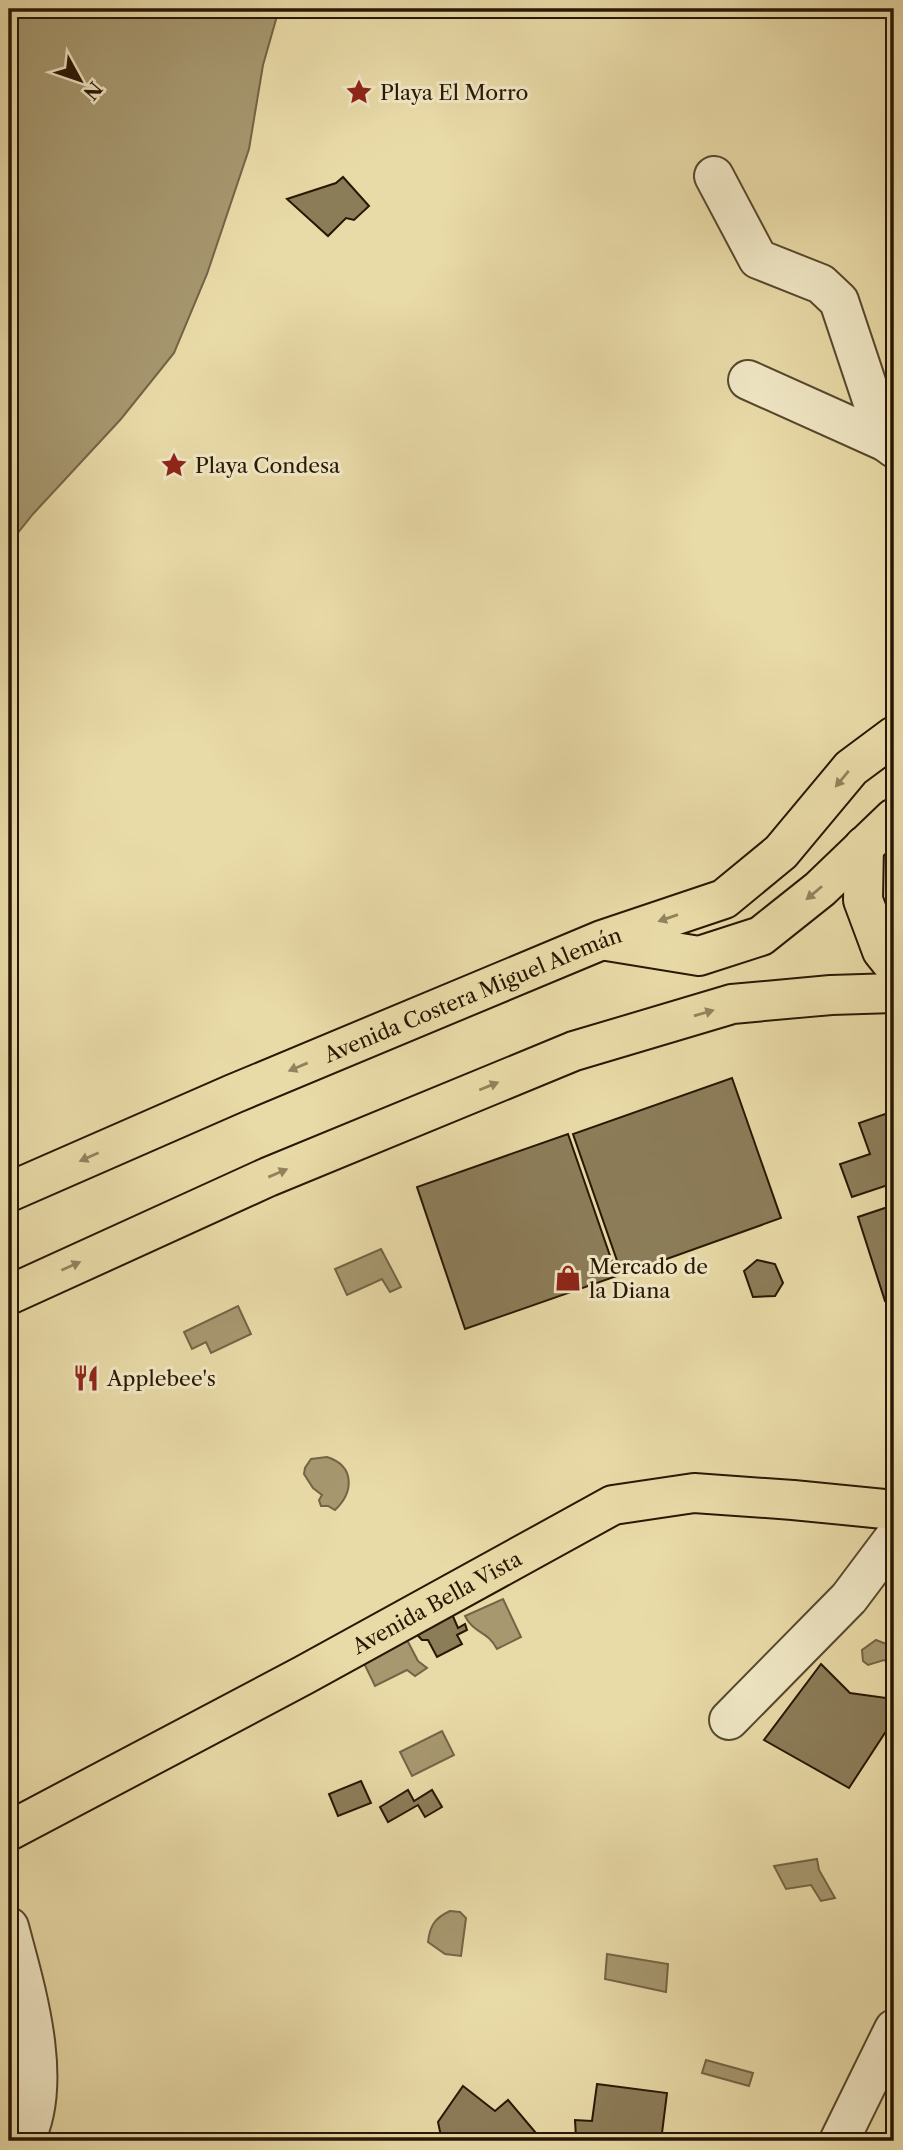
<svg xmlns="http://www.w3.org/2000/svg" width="903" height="2150" viewBox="0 0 903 2150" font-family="'Libre Caslon Text',serif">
  <rect width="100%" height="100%" fill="#e9dba8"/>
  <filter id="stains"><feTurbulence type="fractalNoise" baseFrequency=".00286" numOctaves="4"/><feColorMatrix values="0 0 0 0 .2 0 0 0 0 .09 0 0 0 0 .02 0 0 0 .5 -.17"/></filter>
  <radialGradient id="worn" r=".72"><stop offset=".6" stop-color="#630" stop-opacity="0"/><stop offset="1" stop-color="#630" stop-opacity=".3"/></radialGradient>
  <g fill="#a79870" stroke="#746445" stroke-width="2">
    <polygon points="9,9 279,9 263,65 249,149 207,274 174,353 121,419 33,514 9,544"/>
    <polygon points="381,1249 401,1287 390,1292 382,1279 347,1295 335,1269"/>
    <polygon points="238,1306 251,1334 211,1353 206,1342 192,1349 184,1332"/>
    <path d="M327 1457C355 1466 354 1492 335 1510L328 1506H321L319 1500 322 1495 313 1488 304 1474 305 1468 311 1459Z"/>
    <path d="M503 1599 521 1637 497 1649C487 1630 474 1634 465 1616Z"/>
    <polygon points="406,1638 418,1661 427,1668 415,1676 407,1670 375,1686 361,1657"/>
    <polygon points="876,1640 894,1647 894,1667 884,1660 868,1665 863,1661 862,1650"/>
    <polygon points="442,1731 454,1755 412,1776 400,1752"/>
    <polygon points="817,1859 819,1870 835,1898 821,1901 811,1885 786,1889 774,1866"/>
    <path d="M450 1911 460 1912 466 1918 461 1956 445 1954 428 1942C430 1925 435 1918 450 1911Z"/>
    <polygon points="607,1954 668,1964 666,1992 605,1979"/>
    <polygon points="706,2060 753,2073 749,2086 702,2073"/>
  </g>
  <g fill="#8c7d59" stroke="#281704" stroke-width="2">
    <polygon points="343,177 369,206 354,220 346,218 328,236 287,199 336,183"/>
    <polygon points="732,1078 781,1218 622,1275 573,1134"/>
    <polygon points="894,1111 894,1183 852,1197 840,1164 870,1154 859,1123"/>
    <polygon points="568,1134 617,1276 465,1329 417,1187"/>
    <polygon points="894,1205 894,1298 885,1301 858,1217"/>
    <polygon points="757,1260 775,1264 783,1283 775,1296 753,1297 744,1271"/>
    <polygon points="452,1614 458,1628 465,1624 467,1630 457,1635 462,1644 437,1657 428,1640 422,1640 409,1626"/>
    <polygon points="821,1664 850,1693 894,1699 894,1719 849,1788 764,1740"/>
    <polygon points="361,1781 371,1803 338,1816 329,1794"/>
    <polygon points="408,1790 414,1801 432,1790 442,1807 425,1817 418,1805 388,1822 380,1807"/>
    <polygon points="597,2084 667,2093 661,2141 617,2141 576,2138 575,2120 592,2121"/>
    <polygon points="463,2086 495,2111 508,2100 541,2139 537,2141 442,2141 438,2122"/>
  </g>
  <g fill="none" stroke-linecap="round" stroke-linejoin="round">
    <g stroke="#58482d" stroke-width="42">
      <g id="minor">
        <polyline points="714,176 758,259 821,284 839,301 886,442 894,448"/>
        <polyline points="748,380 886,442"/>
        <polyline points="729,1720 849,1598 894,1538"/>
        <path d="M9 1927C25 1987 55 2083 24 2141"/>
        <polyline points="839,2141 894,2029"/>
      </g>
    </g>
    <g stroke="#281704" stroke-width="42">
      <g id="major">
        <polyline points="864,846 863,900 882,951 894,966"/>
        <polyline points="607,941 699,956 761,936 820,889 894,818"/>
        <path id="s1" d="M9 1192 233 1094 602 940 724 899 781 852 851 768 894 736"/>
        <polyline points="9,1295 268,1177 574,1051 732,1004 831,995 894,993"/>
        <path id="s2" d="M9 1831 304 1675 613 1505 694 1493 793 1500 894 1510"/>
      </g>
    </g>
    <use href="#minor" stroke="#f1e8c6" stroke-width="38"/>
    <use href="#major" stroke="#e9dba8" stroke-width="38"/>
  </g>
  <defs><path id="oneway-solid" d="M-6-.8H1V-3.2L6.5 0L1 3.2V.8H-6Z" transform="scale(1.75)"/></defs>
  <g fill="#92835e">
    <use href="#oneway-solid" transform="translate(842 779) rotate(130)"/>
    <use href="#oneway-solid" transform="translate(814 893) rotate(140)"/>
    <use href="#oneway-solid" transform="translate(668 918) rotate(161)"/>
    <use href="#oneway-solid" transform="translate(704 1013) rotate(-16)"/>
    <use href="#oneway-solid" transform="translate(298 1067) rotate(157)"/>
    <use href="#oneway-solid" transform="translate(489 1086) rotate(-22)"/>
    <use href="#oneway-solid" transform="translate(89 1157) rotate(156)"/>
    <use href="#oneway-solid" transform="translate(278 1173) rotate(-23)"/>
    <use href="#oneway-solid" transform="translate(71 1266) rotate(-24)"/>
  </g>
  <defs>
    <g id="sight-bare" transform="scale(2.1)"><path d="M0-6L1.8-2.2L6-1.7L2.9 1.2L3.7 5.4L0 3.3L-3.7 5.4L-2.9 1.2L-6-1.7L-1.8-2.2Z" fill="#8f2418" stroke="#f1e8c6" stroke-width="2.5" paint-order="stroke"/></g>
    <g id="shop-bare" transform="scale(2.1)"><path d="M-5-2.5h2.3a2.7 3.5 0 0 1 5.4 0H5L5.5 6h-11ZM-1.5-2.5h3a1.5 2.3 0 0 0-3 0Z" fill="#8f2418" stroke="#f1e8c6" stroke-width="2.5" paint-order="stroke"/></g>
    <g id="restaurant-bare" transform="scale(2.1)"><path d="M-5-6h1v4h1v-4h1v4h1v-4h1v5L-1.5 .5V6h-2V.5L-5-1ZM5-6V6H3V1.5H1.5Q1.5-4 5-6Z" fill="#8f2418" stroke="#f1e8c6" stroke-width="2.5" paint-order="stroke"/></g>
  </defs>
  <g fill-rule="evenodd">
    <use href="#sight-bare" x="359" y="92"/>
    <use href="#sight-bare" x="174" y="465"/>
    <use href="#shop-bare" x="568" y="1278"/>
    <use href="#restaurant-bare" x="86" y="1378"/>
  </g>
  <g text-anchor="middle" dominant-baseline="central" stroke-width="6" stroke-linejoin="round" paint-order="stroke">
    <g font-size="21" fill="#281704" stroke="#f1e8c6" text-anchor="start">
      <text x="380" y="92">Playa El Morro</text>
      <text x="195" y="465">Playa Condesa</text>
      <text x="589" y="1266">Mercado de<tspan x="589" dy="24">la Diana</tspan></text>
      <text x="107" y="1378">Applebee's</text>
    </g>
    <g font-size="21" fill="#281704" stroke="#f1e8c6">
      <text stroke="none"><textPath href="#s1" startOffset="504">Avenida Costera Miguel Alemán</textPath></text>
      <text stroke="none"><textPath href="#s2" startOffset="485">Avenida Bella Vista</textPath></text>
    </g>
  </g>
  <rect width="903" height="2150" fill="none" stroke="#e9dba8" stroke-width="35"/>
  <rect x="10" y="10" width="882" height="2129" fill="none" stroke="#281704" stroke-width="3.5"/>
  <rect x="18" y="18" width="868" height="2115" fill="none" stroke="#281704" stroke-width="2"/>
  <g transform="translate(80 80) rotate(130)" stroke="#f1e8c6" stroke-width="5" paint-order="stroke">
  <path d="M0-5L12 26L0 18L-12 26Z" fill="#281704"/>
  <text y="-10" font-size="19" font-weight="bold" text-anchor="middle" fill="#281704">N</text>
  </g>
  <rect width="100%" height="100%" filter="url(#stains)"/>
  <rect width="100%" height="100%" fill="url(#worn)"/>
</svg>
